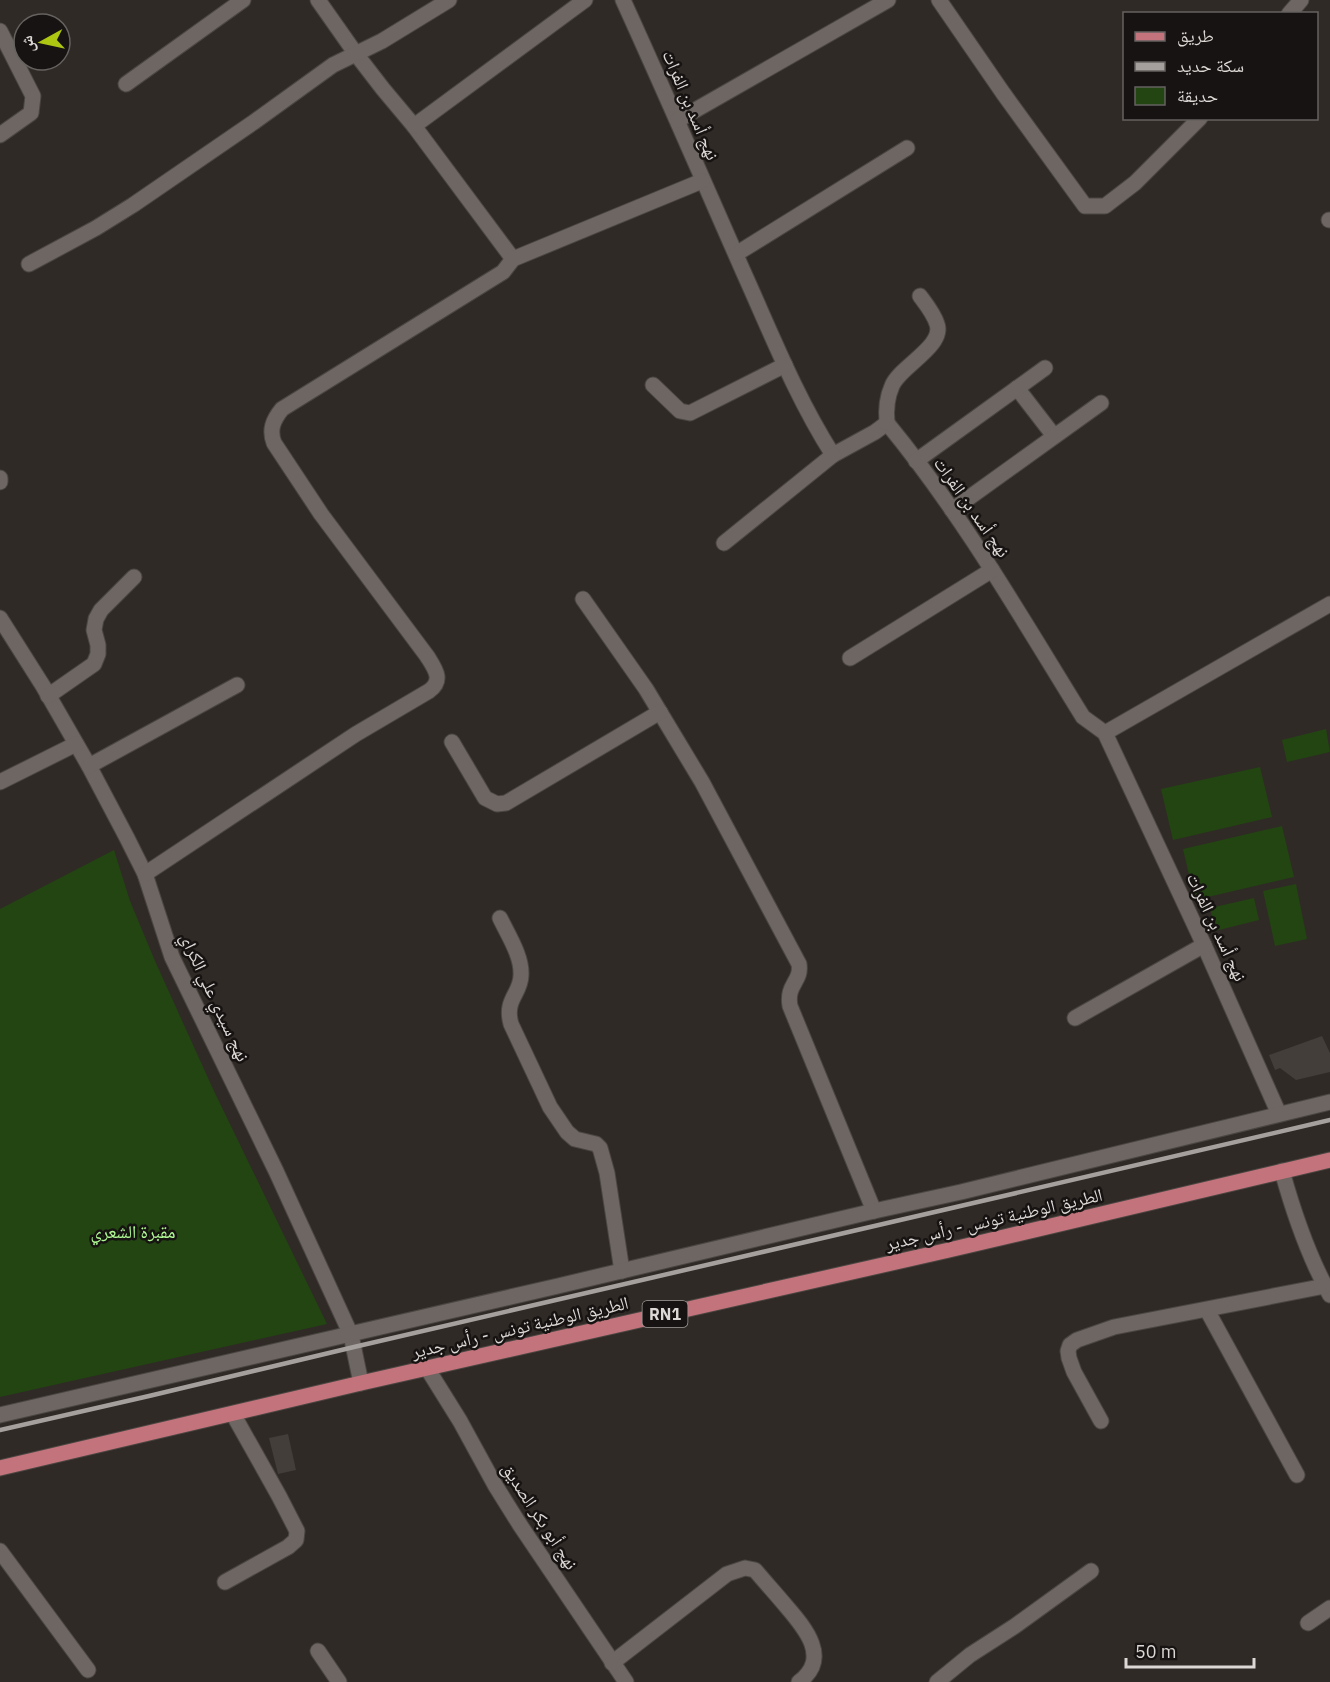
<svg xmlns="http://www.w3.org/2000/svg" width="1330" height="1682" viewBox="0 0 1330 1682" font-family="'IBM Plex Sans','Noto Naskh Arabic',sans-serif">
  <rect width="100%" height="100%" fill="#302a26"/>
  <g fill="#224512">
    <polygon points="1326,729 1330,752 1287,762 1282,740"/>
    <polygon points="1260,767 1272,817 1173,840 1161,789"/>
    <polygon points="1282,826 1294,877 1195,900 1183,849"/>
    <polygon points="114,850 130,901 155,961 213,1089 327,1324 0,1397 0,909"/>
    <polygon points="1296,884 1307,939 1275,946 1263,891"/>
    <polygon points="1254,898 1259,920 1215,931 1210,908"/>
  </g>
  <g fill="#433e39">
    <polygon points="1322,1036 1330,1053 1330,1072 1296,1080 1280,1068 1275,1070 1269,1055"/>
    <polygon points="288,1434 296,1470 278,1474 269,1438"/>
  </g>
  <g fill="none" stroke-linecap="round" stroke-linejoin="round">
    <g stroke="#4b4642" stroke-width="17">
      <g id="minor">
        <polyline points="318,0 356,54 383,89 414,126 513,259"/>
        <path d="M623 0C664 90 703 180 743 271 771 333 796 397 833 455L875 432 887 423C962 514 1021 617 1083 717L1105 733 1204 945 1279 1114"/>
        <polyline points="939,0 1003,93 1085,206 1105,206 1135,183 1200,118"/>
        <polyline points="1289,14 1301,0"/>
        <polyline points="0,31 33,96 31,113 0,135"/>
        <polyline points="126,84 243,0"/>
        <polyline points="678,120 888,0"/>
        <polyline points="414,126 585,0"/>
        <polyline points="1329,220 1330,220"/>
        <polyline points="736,254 907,148"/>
        <polyline points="29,264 96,228 133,205 254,122 333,65 382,41 449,0"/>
        <polyline points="653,385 680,411 690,413 785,365"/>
        <polyline points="1017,388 1054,436"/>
        <path d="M887 423C886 412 887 397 892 386 899 367 945 346 937 324 934 314 926 304 920 296"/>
        <polyline points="916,461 1045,368"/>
        <polyline points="0,478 0,482"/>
        <polyline points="952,510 1101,403"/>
        <polyline points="724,543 833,455"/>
        <path d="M583 599 646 689 702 782 799 964C802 982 786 984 790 1006L874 1211"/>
        <polyline points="0,618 43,686 89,766 127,838 145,874 172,957 276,1171 351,1335 361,1383"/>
        <polyline points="850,658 992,570"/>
        <polyline points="48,696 94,664 98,654 98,645 94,630 96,619 101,610 134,577"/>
        <polyline points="1105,733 1330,604"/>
        <polyline points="452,742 485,798 497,804 506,803 660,712"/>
        <polyline points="89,766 237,685"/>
        <polyline points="0,782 76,744"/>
        <path d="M145 874 356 734 429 691C444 680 435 669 427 656L321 514 274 443C269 430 273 420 282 409L503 272 513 259 702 181"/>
        <path d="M500 918C508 935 522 956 521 975 521 994 504 999 511 1024L550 1107 567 1132 575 1139 596 1144 600 1148 607 1173 622 1271"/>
        <polyline points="1075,1018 1204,945"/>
        <path d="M1282 1171C1294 1214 1308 1256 1330 1295"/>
        <polyline points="1207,1310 1297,1475"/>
        <polyline points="427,1368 460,1421 495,1485 520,1525 626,1682"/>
        <polyline points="0,1415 558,1286 874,1211 961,1192 1330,1102"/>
        <polyline points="1101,1421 1074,1372 1069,1358 1068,1351 1070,1345 1077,1340 1114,1327 1325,1286"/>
        <polyline points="0,1551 88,1670"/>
        <polyline points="225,1582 288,1547 296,1540 297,1531 279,1496 233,1414"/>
        <polyline points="1308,1623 1330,1608"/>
        <polyline points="318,1651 339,1682"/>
        <path d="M612 1663 727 1574 745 1568 755 1570C765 1582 776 1594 786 1606 805 1628 831 1658 799 1682"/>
        <polyline points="937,1682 970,1655 1015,1626 1091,1571"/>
      </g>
    </g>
    <g stroke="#4b4642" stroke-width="17">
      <polyline id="major" points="0,1468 361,1383 949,1250 1330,1160"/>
    </g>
    <use href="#minor" stroke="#6d6662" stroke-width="15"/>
    <use href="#major" stroke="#c3737b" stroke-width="15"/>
    <polyline stroke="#a5a09d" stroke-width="4.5" points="0,1430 149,1396 354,1347 1330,1120"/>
  </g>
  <g text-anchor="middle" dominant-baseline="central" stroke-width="5" stroke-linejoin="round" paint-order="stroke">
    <rect fill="#161312" stroke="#a19d9a" stroke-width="1.5" x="642.5" y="1301" width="45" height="26" rx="4.5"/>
    <g font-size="16" font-weight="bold" fill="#dcd8d5">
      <text x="665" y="1314">RN1</text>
    </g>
    <g font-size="18" fill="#dcd8d5" stroke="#161312">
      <text transform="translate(691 105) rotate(67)">نهج أسد بن الفرات</text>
      <text transform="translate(972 507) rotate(55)">نهج أسد بن الفرات</text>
      <text transform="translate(1217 927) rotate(65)">نهج أسد بن الفرات</text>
      <text transform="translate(215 997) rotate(65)">نهج سيدي علي الكراي</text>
      <text transform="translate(994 1219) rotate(-13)">الطريق الوطنية تونس - رأس جدير</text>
      <text transform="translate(520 1327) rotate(-13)">الطريق الوطنية تونس - رأس جدير</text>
      <text transform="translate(540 1516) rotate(57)">نهج أبو بكر الصديق</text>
    </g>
    <g font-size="18" fill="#b0fa94" stroke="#161312">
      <text x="133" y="1231">مقبرة الشعري</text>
    </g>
  </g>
  <rect x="1123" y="12" width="195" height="108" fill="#161312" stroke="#656260" stroke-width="1.5"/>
  <rect x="1135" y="32" width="30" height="9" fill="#c3737b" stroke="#656260" stroke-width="1.5"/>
  <text x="1177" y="42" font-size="18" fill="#dcd8d5">طريق</text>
  <rect x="1135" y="62" width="30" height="9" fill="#a5a09d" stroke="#656260" stroke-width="1.5"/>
  <text x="1177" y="72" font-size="18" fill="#dcd8d5">سكة حديد</text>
  <rect x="1135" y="87" width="30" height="18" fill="#224512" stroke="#656260" stroke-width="1.5"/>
  <text x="1177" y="102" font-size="18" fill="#dcd8d5">حديقة</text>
  <g transform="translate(42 42) rotate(262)"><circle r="28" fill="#161312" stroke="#656260" stroke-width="1.5"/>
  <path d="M0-4.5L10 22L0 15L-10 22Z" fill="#acc612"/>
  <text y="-9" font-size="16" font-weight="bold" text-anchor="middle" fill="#dcd8d5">ش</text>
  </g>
  <path d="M1126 1658v9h128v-9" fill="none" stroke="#dcd8d5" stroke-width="3"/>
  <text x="1135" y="1658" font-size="18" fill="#dcd8d5" stroke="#161312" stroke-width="4.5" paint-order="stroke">50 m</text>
</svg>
